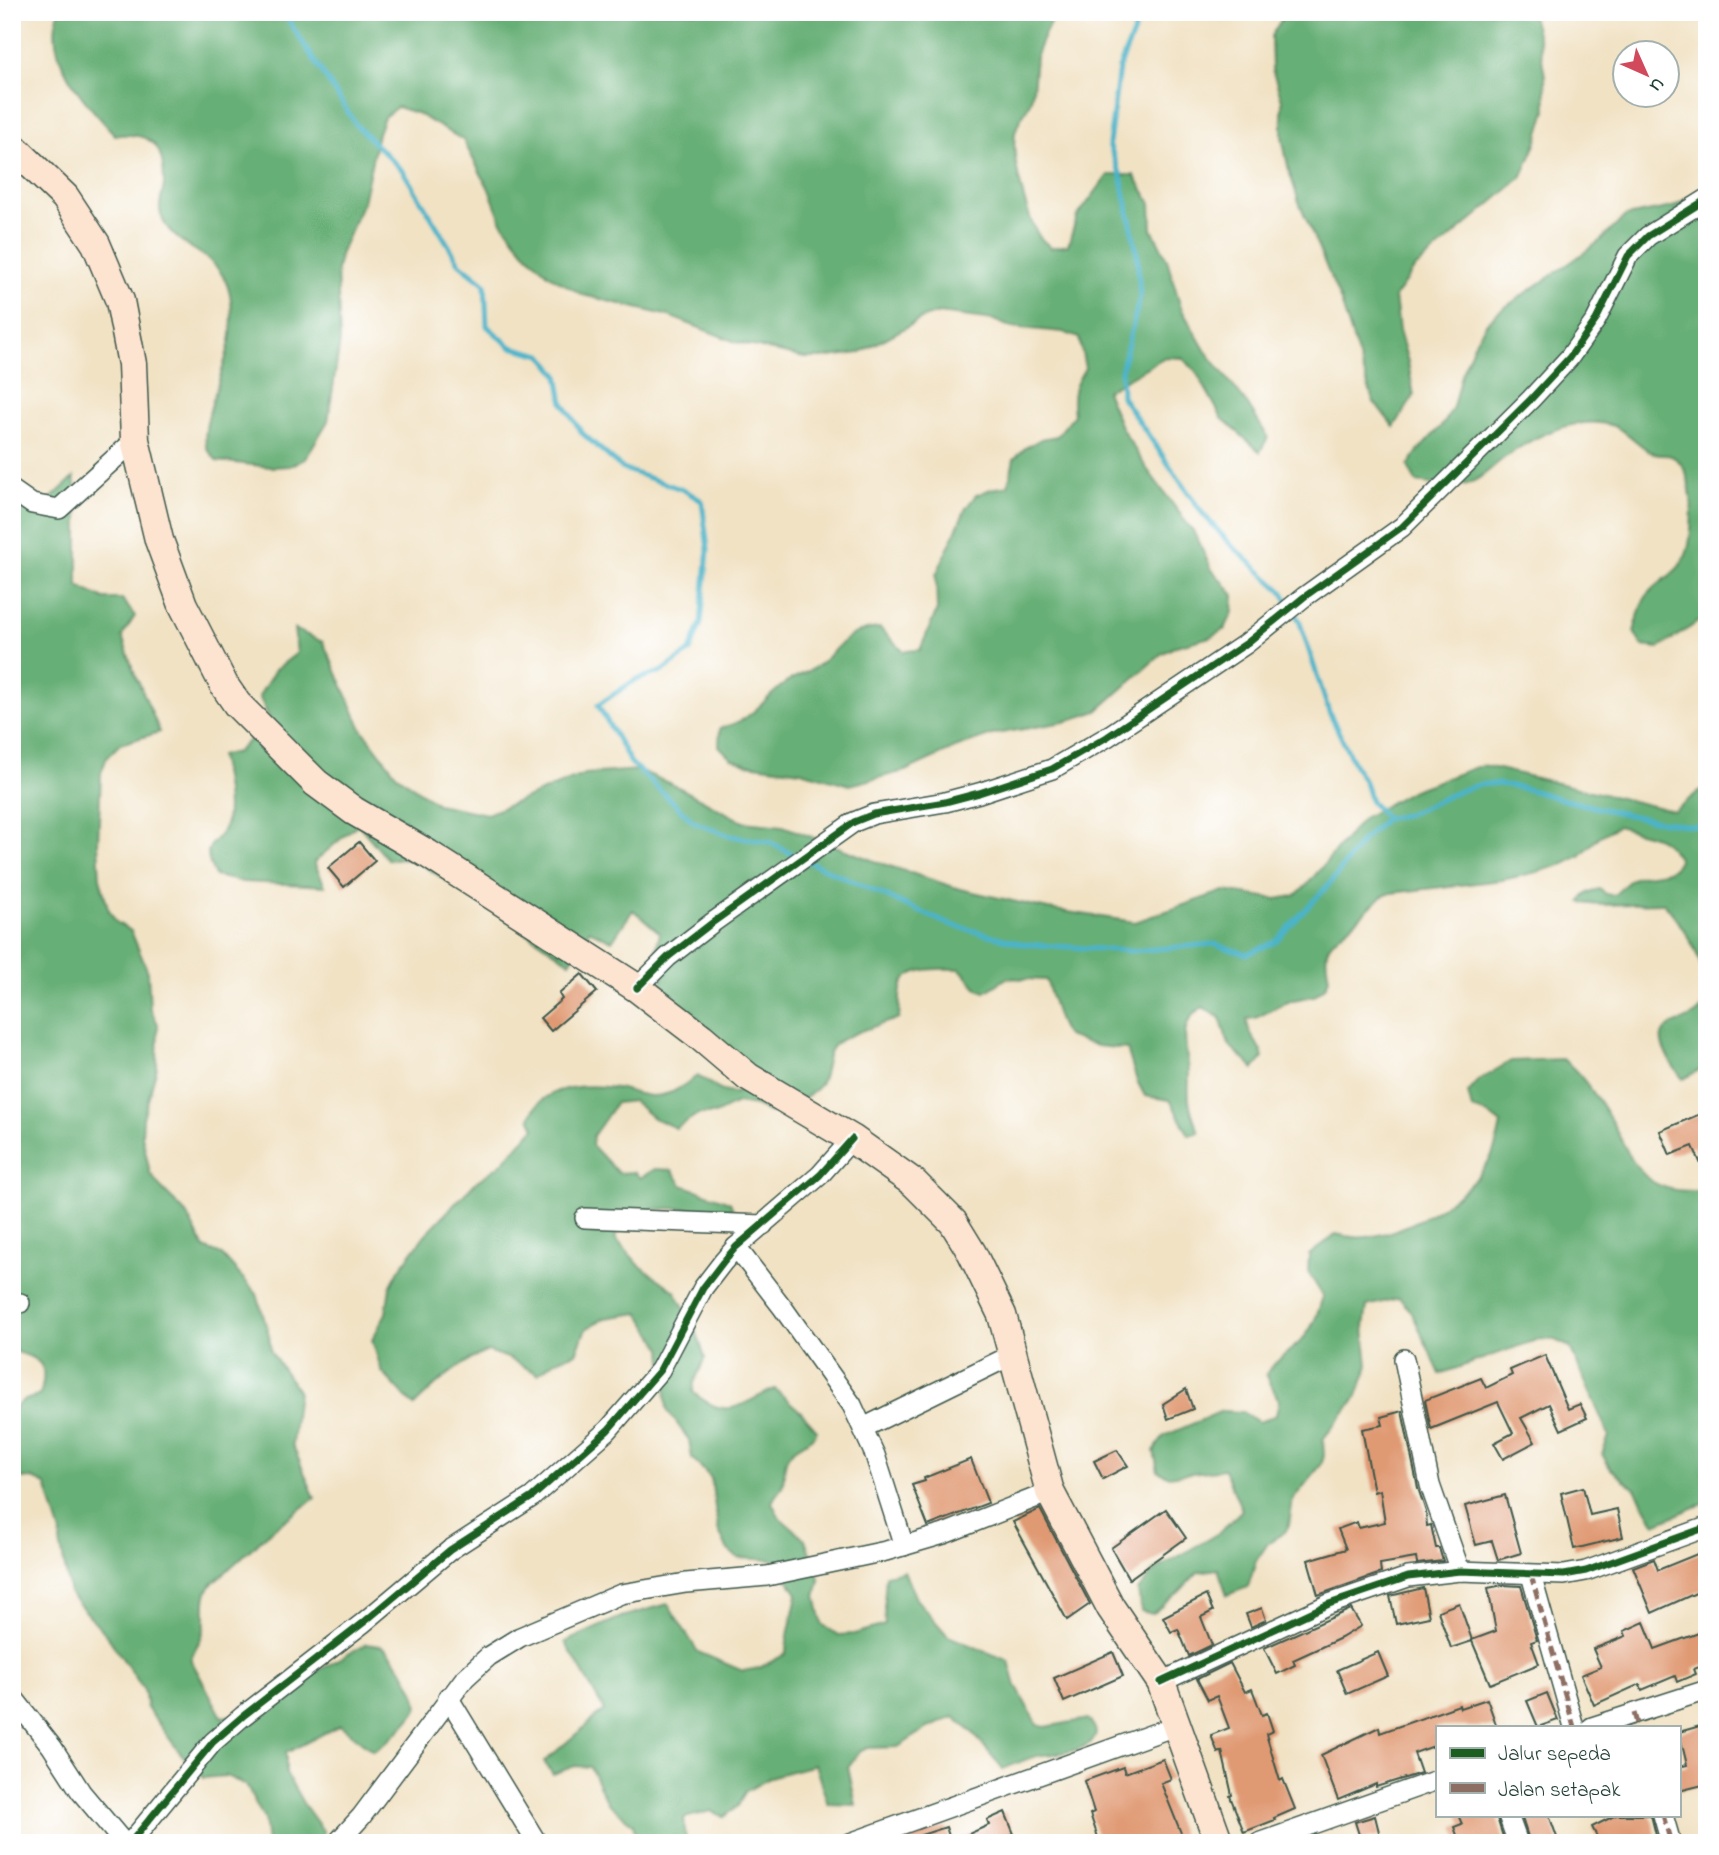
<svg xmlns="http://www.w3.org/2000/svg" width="1719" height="1855" viewBox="0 0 1719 1855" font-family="'Indie Flower',sans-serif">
  <rect width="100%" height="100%" fill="#fff"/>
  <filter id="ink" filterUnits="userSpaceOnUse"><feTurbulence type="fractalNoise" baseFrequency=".0143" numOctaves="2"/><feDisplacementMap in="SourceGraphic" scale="14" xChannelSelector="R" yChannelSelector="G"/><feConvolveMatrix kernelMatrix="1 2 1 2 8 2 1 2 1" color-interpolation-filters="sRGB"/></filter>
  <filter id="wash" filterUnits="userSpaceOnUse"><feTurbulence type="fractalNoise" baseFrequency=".00686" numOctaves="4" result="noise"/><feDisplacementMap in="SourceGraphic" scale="28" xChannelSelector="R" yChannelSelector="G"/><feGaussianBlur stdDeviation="1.57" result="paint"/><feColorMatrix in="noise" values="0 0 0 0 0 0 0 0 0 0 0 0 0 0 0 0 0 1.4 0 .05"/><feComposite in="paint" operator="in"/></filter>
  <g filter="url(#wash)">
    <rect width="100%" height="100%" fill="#f1e2c4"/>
    <g fill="#66af76" stroke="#427655" stroke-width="2">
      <path d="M59 12H1056C1048 27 1040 41 1036 57 1034 70 1035 85 1031 99 1028 111 1018 119 1015 133 1011 157 1026 215 1039 236 1042 240 1047 244 1051 248L1068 245 1077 217 1108 175H1134L1151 203 1152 229 1167 259 1181 308 1205 350 1248 405 1268 437 1260 452 1222 418 1195 370 1182 358 1165 357 1106 391 1121 427 1147 469 1194 533 1212 570 1234 595 1233 612 1225 629 1210 637 1176 646 1161 654 1097 711 1064 722 995 734 955 748 905 771 850 785 801 771 747 764 731 758 719 746 720 728C755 720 761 700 787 682 798 675 810 672 821 663 844 642 846 631 880 628L903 651 920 650 937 610 936 575 966 508 976 495 991 489 1008 486 1014 459 1025 448 1041 439 1057 436 1074 415C1071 393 1074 386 1085 368L1079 338 1063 332 1010 327 994 320 939 313 923 318 859 353 822 358H804L736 342 669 316 583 295 549 275 524 251 502 222 488 187 463 140 416 113 397 107 384 117 378 133 363 202 341 252 337 269 340 341 328 421 305 459 290 466 271 467 217 461C214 457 209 452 207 448 198 426 229 362 231 334 234 299 231 272 198 252 185 244 169 234 163 220 156 207 163 197 164 184 164 146 154 132 115 135 86 103 42 58 59 12Z"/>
      <polygon points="1286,12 1531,12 1539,41 1545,76 1546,110 1536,144 1521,178 1414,269 1395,297 1399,330 1408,362 1414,396 1394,427 1373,401 1340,299 1299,202 1289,171 1282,137 1282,100 1272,69 1271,36"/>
      <path d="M1707 186V616L1659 648 1642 646 1634 632C1637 622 1640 605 1646 597 1661 577 1683 574 1689 545 1693 523 1696 466 1671 456 1666 454 1659 456 1655 454 1639 448 1631 432 1611 425 1577 415 1534 436 1507 456 1493 465 1480 482 1463 485 1448 488 1431 484 1416 482L1408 466 1418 451 1445 422 1453 407 1461 374 1476 340 1486 324 1498 312 1574 260 1601 240 1626 216 1673 207Z"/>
      <path d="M74 477 78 507V586L104 599H122L135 616 122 636 133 669 160 732 120 744 107 757 101 773 98 844 100 878 108 908 116 922 131 931 148 972 150 1008 158 1024 157 1067 143 1118 142 1135 150 1173 163 1190 186 1213 204 1248 222 1255 257 1294 269 1335 271 1352 298 1391 292 1444 315 1498 272 1530 211 1585C201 1598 207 1614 204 1629 202 1641 193 1649 191 1660L222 1717 256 1712 296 1683 366 1644C371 1645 379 1645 383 1647 394 1653 422 1697 417 1709 411 1721 385 1745 373 1751L340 1725 286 1753V1773L303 1803 324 1832 319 1843H267L264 1819 246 1785 226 1776 203 1778 178 1750 147 1708 144 1690 105 1633 70 1594 60 1542 61 1534 46 1485 31 1478 13 1480 12 1478V1411L22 1401 40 1395C48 1368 44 1359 16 1352L12 1339V480L45 504Z"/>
      <path d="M294 629 323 642 362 729 396 774 437 804 487 814 585 774 639 770 680 788 743 822 783 826 877 862 960 889 1048 909 1135 922 1224 891 1277 899 1294 896 1307 885 1363 818 1413 790 1482 765 1674 811 1707 785V991C1703 957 1686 929 1664 903 1647 902 1591 908 1581 902 1585 893 1590 891 1600 889L1606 894 1614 895C1622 889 1627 880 1637 877 1654 871 1670 877 1679 860 1661 830 1648 837 1618 826L1599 837 1580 856 1564 864 1537 872 1502 880 1391 893 1383 896C1371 905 1361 917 1349 927 1324 947 1324 948 1329 979L1325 987 1314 996 1288 1001 1256 1018 1247 1019C1247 1035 1260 1043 1263 1058L1254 1069 1229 1045 1220 1018 1203 1007C1176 1022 1187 1048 1189 1072 1189 1081 1188 1091 1189 1100 1190 1110 1195 1122 1199 1132L1189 1135 1170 1100 1145 1096 1137 1081 1127 1049 1097 1046 1067 1036C1055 1020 1053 998 1046 980L1007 978 985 992 978 989 960 969C942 969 905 965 901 989 899 998 900 1009 899 1018 881 1025 847 1033 833 1046 825 1054 827 1071 821 1082 812 1099 787 1106 770 1113L755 1106 737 1103 715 1114H698L676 1128 653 1118 633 1101 616 1103 593 1136 592 1145 618 1173 634 1172 640 1178 655 1169 672 1170 682 1185 730 1202 733 1210C714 1210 650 1205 637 1213 627 1218 619 1228 615 1238L639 1265 675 1291 696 1330 705 1358 694 1383 693 1392C728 1422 739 1404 775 1389L800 1411 817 1430C812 1443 796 1444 788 1456 782 1465 786 1479 781 1489 777 1494 774 1496 772 1503L780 1518 805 1539 820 1581 816 1595 822 1624 838 1635 854 1634 885 1625 884 1604 886 1575 904 1571 916 1599 948 1636 1009 1661 1016 1686 1037 1725 1045 1727 1088 1719C1116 1747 1061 1754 1044 1755 1032 1755 1015 1765 1003 1769L973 1733 954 1717 928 1728 898 1747 867 1748 859 1752 848 1767 856 1805 828 1804 815 1765 773 1776 745 1792 738 1806 724 1817 711 1811 684 1818 686 1843H637L633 1824 608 1803 590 1767 575 1766 553 1774 544 1762 604 1710 565 1642 621 1617 668 1604 698 1652 743 1671 759 1668 786 1654C786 1633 794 1615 797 1594L775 1560 738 1558 727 1549 718 1529 711 1478 692 1458 689 1440 667 1410 662 1348 639 1313 605 1318 586 1329 576 1353 555 1361 538 1374 508 1358 488 1351C458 1363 437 1383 414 1406L382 1372 372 1340 386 1313 390 1287 399 1270 425 1235 477 1181 499 1166 535 1128 530 1117C543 1084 585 1084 616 1088 628 1090 640 1096 653 1096 671 1096 683 1086 697 1076 716 1084 713 1092 736 1093L745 1084 641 1001 663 980 655 954 660 933 633 910 612 941 589 930 570 962 483 903 415 861 401 858 388 860 358 824 314 862 325 886 243 882 215 876C196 839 222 845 226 822 229 800 224 777 220 756L237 752 270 720 259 696 275 670 297 653Z"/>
      <path d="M1707 997V1066L1683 1079C1626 1008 1700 1036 1707 997Z"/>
      <path d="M1563 1059C1583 1075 1600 1101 1613 1124 1623 1143 1634 1170 1653 1182 1670 1192 1688 1191 1707 1191V1502L1655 1524 1635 1489 1610 1468 1602 1454 1609 1436 1570 1347 1555 1340 1539 1339 1440 1374 1411 1311 1399 1298 1367 1306 1364 1327 1368 1365 1366 1373 1356 1398 1323 1439 1324 1456 1321 1465 1293 1499 1289 1525 1285 1532 1269 1542 1256 1561 1248 1587 1227 1595 1218 1569 1198 1572 1179 1592 1152 1614 1141 1611 1138 1591 1154 1571 1220 1532 1242 1510 1224 1469 1168 1476 1158 1471 1154 1451 1164 1436 1222 1411 1242 1412 1259 1422 1276 1415 1279 1401 1266 1374C1275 1360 1288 1353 1300 1342 1313 1329 1318 1313 1323 1296L1308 1272 1309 1255 1336 1234C1349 1237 1360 1239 1374 1236 1415 1228 1473 1194 1492 1155 1497 1145 1499 1134 1501 1124L1488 1114 1472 1109 1468 1093 1479 1080 1511 1061Z"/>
    </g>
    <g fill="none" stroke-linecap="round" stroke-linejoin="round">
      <g stroke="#4bb4c9" stroke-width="5">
        <polyline points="283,12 357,126 403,171 460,264 485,284 487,326 511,347 542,355 558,375 563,403 582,433 623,469 684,490 702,501 708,550 701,623 690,651 663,671 635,680 598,705 631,763 694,822 730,836 769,842 798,857"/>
        <polyline points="1142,12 1119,68 1109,144 1121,176 1137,253 1140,297 1121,371 1122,397 1203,514 1230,544 1282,591 1289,603"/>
        <polyline points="1294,612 1299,620 1329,712 1356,768 1365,782 1371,802 1386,818"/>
        <path d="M807 861 948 924 1023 944 1132 951 1214 944 1247 954 1275 942 1333 880 1362 841 1386 818C1422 817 1454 784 1492 784 1516 784 1542 794 1565 800 1612 811 1659 824 1707 827"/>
      </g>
    </g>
    <g id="blocks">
      <g fill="#e09a73">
        <polygon points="359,842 375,861 344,887 328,868"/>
        <polygon points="582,974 597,992 551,1031 540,1018 562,999 559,994"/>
        <polygon points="1707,1111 1707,1178 1693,1146 1670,1155 1660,1131"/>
        <polygon points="1545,1355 1568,1409 1580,1404 1587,1418 1561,1430 1549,1404 1521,1418 1535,1442 1503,1459 1494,1443 1513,1433 1498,1402 1431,1429 1425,1400 1481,1378 1486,1388 1512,1375 1510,1370"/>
        <polygon points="1186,1389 1193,1409 1168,1419 1163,1404"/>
        <polygon points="1402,1411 1418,1488 1426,1512 1427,1526 1431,1525 1436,1548 1439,1548 1443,1561 1417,1564 1416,1558 1380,1564 1381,1573 1318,1595 1308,1560 1346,1549 1338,1529 1357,1522 1359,1528 1385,1522 1380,1490 1374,1492 1362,1429 1383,1425 1381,1417"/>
        <polygon points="1117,1450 1128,1466 1103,1479 1094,1461"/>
        <polygon points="971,1459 988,1503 928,1526 912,1485 925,1481 924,1478"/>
        <polygon points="1583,1487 1590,1515 1617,1509 1623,1537 1574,1549 1561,1493"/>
        <polygon points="1505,1495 1521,1553 1498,1560 1492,1541 1476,1545 1465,1506"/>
        <polygon points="1040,1509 1090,1604 1067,1620 1013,1522"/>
        <polygon points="1166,1509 1186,1538 1129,1579 1111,1548"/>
        <polygon points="1707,1550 1707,1588 1652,1613 1633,1567 1654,1559 1658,1570"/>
        <polygon points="1503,1585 1521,1586 1537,1640 1531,1642 1539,1664 1490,1684 1472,1641 1451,1648 1438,1611 1459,1603 1472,1640 1496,1631 1488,1588"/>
        <polygon points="1423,1588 1429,1617 1396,1624 1390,1596"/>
        <polygon points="1206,1595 1213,1611 1201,1617 1212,1645 1189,1656 1178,1629 1171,1632 1163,1617"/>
        <polygon points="1262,1608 1266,1620 1251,1627 1246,1614"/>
        <polygon points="1351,1609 1361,1626 1341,1638 1293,1660 1295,1665 1277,1674 1264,1648"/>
        <polygon points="1644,1622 1655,1649 1707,1630 1707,1664 1694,1669 1696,1674 1677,1682 1675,1676 1642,1690 1640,1684 1594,1705 1581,1675 1601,1667 1593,1649 1626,1636 1624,1631"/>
        <polygon points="1113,1652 1123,1676 1064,1702 1054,1678"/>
        <polygon points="1378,1652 1388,1676 1347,1694 1337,1670"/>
        <polygon points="1230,1663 1245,1692 1252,1689 1262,1715 1267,1713 1273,1731 1266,1734 1280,1781 1283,1779 1295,1809 1274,1818 1275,1820 1244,1832 1230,1796 1232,1795 1222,1751 1218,1753 1211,1735 1229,1728 1217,1696 1208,1700 1197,1679"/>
        <polygon points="1547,1693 1558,1720 1538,1727 1527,1701"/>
        <polygon points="1487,1699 1497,1727 1437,1727 1437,1745 1414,1753 1421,1773 1376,1787 1376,1784 1338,1800 1321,1755 1379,1727 1380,1733 1459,1705 1460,1708"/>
        <polygon points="1707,1724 1707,1784 1679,1791 1679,1767 1687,1765 1679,1732"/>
        <polygon points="1163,1759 1171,1779 1161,1783 1185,1843 1100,1843 1090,1814 1094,1812 1084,1781 1123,1767 1125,1773"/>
        <polygon points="1005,1812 1014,1834 995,1843 907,1843 906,1840 946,1827 951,1842 989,1825 987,1820"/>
        <polygon points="1458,1815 1496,1815 1505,1843 1460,1843 1454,1827 1462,1824"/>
        <polygon points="1521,1815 1549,1815 1559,1843 1530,1843"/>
        <polygon points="1616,1815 1651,1815 1656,1835 1637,1843 1600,1843 1592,1827"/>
        <polygon points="1375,1816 1380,1836 1361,1841 1355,1822"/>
      </g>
    </g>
  </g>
  <g filter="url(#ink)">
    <use href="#blocks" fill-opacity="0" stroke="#3e564a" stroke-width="2"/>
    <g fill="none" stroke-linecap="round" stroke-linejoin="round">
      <g stroke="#3e564a" stroke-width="22">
        <g id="street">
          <polyline points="12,490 32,504 59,509 135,440"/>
          <polyline points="637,988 668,957 712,923 854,822 874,814 945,802 979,793 1052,769 1107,737 1247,643 1304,597 1402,527 1531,399 1569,358 1596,320 1628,256 1648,236 1707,199"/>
          <polyline points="585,1218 763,1225"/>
          <polyline points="736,1247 783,1308 852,1405 875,1455 904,1546"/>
          <polyline points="12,1305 20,1303"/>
          <polyline points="1404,1359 1430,1485 1460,1571"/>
          <polyline points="863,1428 1012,1355"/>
          <polyline points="1531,1575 1574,1727"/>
          <polyline points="1161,1682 1329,1604 1408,1577 1460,1571 1564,1575 1586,1571 1707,1527"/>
          <polyline points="12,1696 52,1747 81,1792 124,1843"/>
          <polyline points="448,1697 537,1843"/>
          <polyline points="1592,1727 1707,1690"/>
          <polyline points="1508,1815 1518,1843"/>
          <polyline points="1663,1815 1671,1843"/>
          <polyline points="130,1843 213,1742 243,1716 363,1623 450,1550 532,1497 608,1430 660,1370 703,1288 723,1262 736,1247 820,1175 852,1139"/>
          <polyline points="337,1843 361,1817 465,1678 489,1656 520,1637 621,1594 686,1583 767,1576 886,1551 944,1534 1050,1492"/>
          <polyline points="850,1843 1178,1725"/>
          <polyline points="1259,1843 1437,1780"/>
        </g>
      </g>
      <g stroke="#3e564a" stroke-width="31">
        <polyline id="secondary" points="12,146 65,197 96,244 120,301 132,364 135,440 159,540 183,605 224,685 237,704 316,783 354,811 428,854 637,988 701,1037 748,1077 852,1139 914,1183 953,1222 972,1253 1002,1315 1050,1492 1111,1608 1161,1682 1219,1843"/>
      </g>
      <use href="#street" stroke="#fff" stroke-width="19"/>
      <use href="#secondary" stroke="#fde4d1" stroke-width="28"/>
      <g stroke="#8d6e63" stroke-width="5" stroke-dasharray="10 5" stroke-linecap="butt">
        <polyline points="1531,1575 1574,1727"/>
        <polyline points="1634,1713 1638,1727"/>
        <polyline points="1663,1815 1671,1843"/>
      </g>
      <g stroke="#fff" stroke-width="11">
        <g id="cycleway">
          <polyline points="637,988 668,957 712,923 854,822 874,814 945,802 979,793 1052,769 1107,737 1247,643 1304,597 1402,527 1531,399 1569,358 1596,320 1628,256 1648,236 1707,199"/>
          <polyline points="1161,1682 1329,1604 1408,1577 1460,1571 1564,1575 1586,1571 1707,1527"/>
          <polyline points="130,1843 213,1742 243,1716 363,1623 450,1550 532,1497 608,1430 660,1370 703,1288 723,1262 736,1247 820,1175 852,1139"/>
        </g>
      </g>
      <use href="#cycleway" stroke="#1b5e20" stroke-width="7"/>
    </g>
  </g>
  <rect width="1719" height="1855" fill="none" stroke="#fff" stroke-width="42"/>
  <rect x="1436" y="1726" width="245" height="91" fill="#ffffff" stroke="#a5b1ae" stroke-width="2"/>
  <rect x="1450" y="1748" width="35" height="10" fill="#1b5e20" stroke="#a5b1ae" stroke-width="2"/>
  <text x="1498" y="1760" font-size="21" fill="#1f3d34">Jalur sepeda</text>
  <rect x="1450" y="1783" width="35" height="10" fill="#8d6e63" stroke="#a5b1ae" stroke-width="2"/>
  <text x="1498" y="1796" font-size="21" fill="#1f3d34">Jalan setapak</text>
  <g transform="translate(1646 74) rotate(135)"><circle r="33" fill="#ffffff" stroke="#a5b1ae" stroke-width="2"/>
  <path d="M0-5L12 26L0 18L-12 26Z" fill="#d1495b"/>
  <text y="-10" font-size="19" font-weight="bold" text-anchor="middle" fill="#1f3d34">U</text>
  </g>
</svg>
